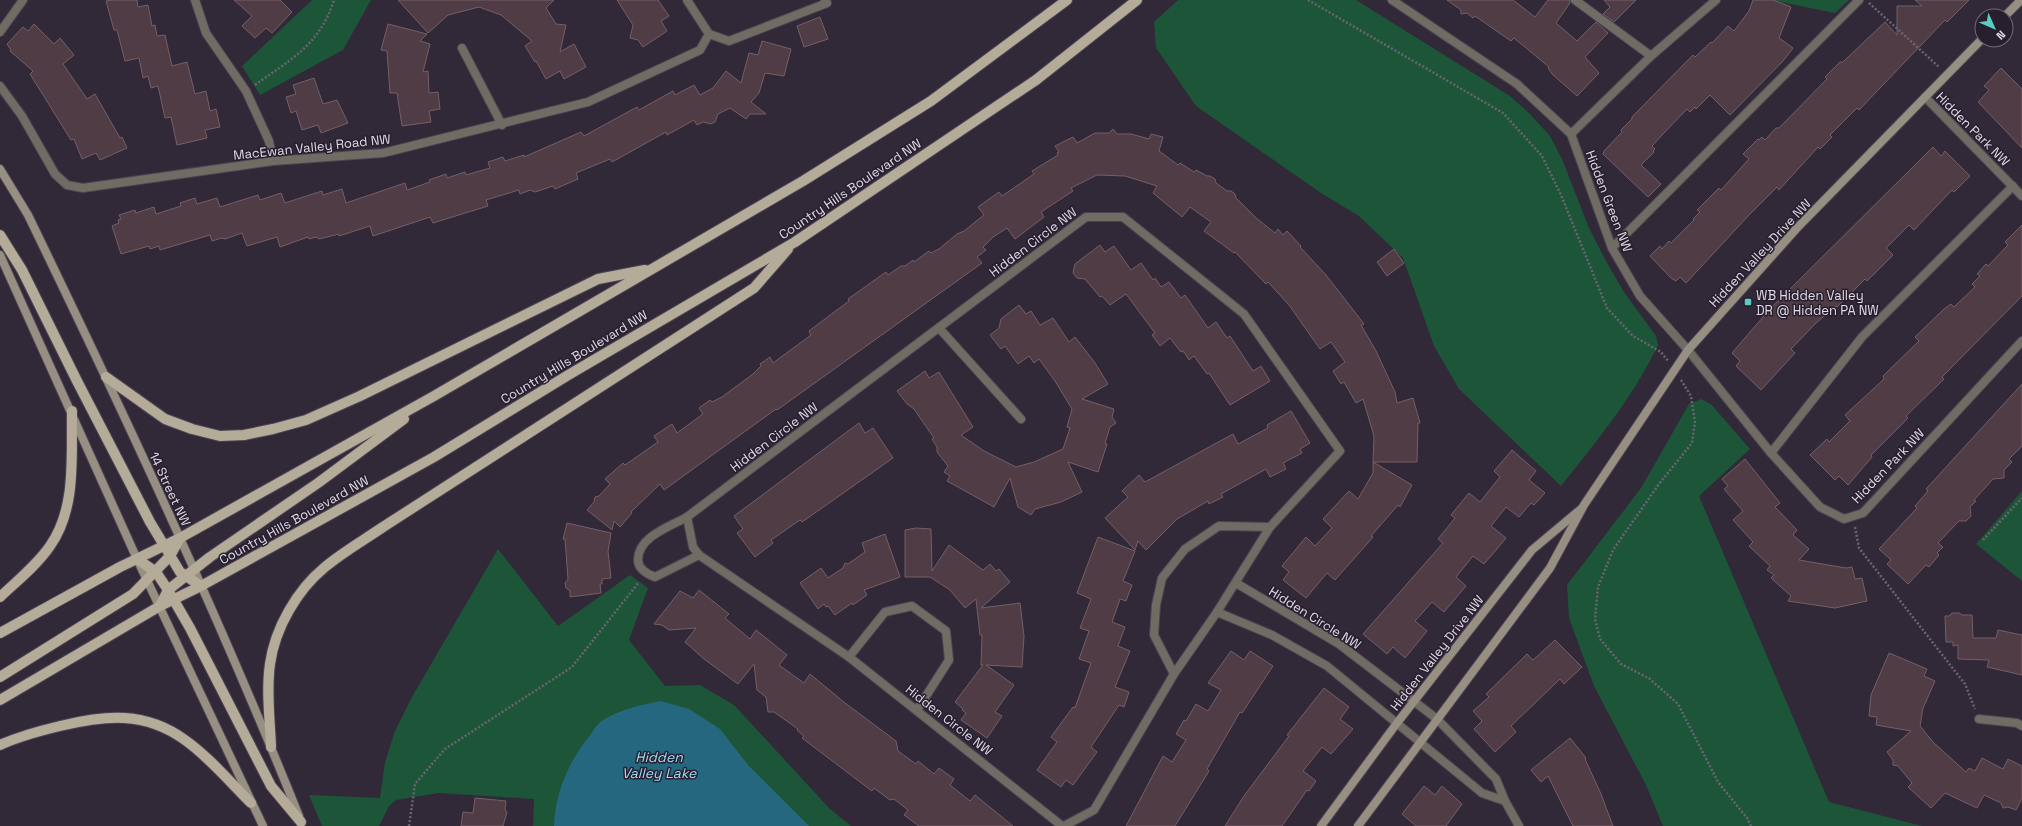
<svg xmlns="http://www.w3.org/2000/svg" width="2022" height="826" viewBox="0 0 2022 826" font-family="'Space Grotesk',sans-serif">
  <rect width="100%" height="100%" fill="#312838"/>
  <g fill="#1d5539">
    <polygon points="312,0 371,0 343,50 260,95 242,66"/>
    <path d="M1178 0H1356L1510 96 1530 114 1550 136 1562 159 1589 228 1607 263 1624 292 1656 336 1658 345C1633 397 1597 441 1561 486L1459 389 1434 346 1403 258 1359 216 1321 193 1196 106 1156 48 1154 22Z"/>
    <polygon points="1771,0 1849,0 1835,13"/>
    <polygon points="1701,399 1711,404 1750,449 1699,496 1829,802 1922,826 1663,826 1646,785 1594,686 1569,618 1567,585 1641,488 1689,404"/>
    <polygon points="2022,491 2022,581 1976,544"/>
    <polygon points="498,549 558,626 630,575 648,588 629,640 665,686 700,685 734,705 830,809 851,826 533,826 534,799 439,793 396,800 389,806 379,826 322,826 309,795 380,798 385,762 395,731 412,697"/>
  </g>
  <path fill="#25677e" d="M661 701 689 709 720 729 748 765 809 826H554C555 792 570 759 591 734 594 729 598 723 603 720 621 709 641 705 661 701Z"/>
  <g fill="#503c45" stroke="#755f69">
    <polygon points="113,0 137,0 138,7 148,5 152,26 155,25 157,36 165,35 172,66 187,62 195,94 206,91 210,111 216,109 220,127 205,130 207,138 177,145 171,117 165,118 158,86 151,88 148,76 143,78 139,58 125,61 117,30 114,30 106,1"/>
    <polygon points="234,0 280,0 292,12 272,33 266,28 255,38 242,26 252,16"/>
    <polygon points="398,0 554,0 546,8 556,24 566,25 560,52 574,44 586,67 564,79 560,71 546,79 536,61 535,62 525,46 532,41 501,15 479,7 448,15 428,33"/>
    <polygon points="617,0 658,0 669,16 661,21 667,31 643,47 638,40 630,38 633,25"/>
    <polygon points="1447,0 1513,0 1535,17 1548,0 1570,0 1570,3 1556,23 1577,41 1596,22 1608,33 1585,57 1599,73 1577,96 1552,74 1548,68 1549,67 1514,38 1511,41 1475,16 1473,18 1467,13 1461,14 1461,10"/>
    <polygon points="1604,0 1636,0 1614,22 1603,14 1610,7"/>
    <polygon points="1753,0 1773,0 1791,7 1779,38 1793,48 1783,61 1730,115 1710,95 1696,109 1695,107 1690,112 1687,109 1663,134 1652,146 1655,149 1653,151 1654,152 1641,165 1661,184 1648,197 1603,154 1604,151 1622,132 1621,130 1632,119 1632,117 1693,55 1695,57 1711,42 1712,43 1728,26 1734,31 1749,11"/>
    <polygon points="1915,0 1969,0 1947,22 1945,20 1859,110 1857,108 1830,135 1832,137 1820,149 1818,147 1779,190 1777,187 1750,214 1686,283 1680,277 1676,281 1671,278 1650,256 1660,246 1662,249 1669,241 1671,243 1694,220 1693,219 1700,212 1697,210 1719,188 1721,190 1749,159 1743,154 1758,139 1759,140 1762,137 1765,140 1776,128 1779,128 1827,79 1825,77 1840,62 1843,62 1885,22 1897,35 1897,6 1922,6"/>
    <polygon points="820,17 828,39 804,47 797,26"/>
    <polygon points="34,24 54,44 60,38 74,55 63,64 87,99 95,94 120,138 122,137 127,148 100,160 96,153 82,159 74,139 71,140 30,74 33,71 10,51 11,50 7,44 23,27 28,31"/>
    <polygon points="388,24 427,34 420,41 430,44 423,72 428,71 429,93 438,92 440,109 429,111 431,122 402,126 397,93 390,93 387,51 381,50"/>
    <polygon points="762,41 791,49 784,76 765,73 759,93 751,102 766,114 750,114 746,119 730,108 718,114 715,122 711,124 703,122 697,125 694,120 667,135 666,132 612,162 610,159 576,173 578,179 555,189 553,186 535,192 530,190 520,194 519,190 486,200 488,206 433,223 430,217 373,236 370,226 339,236 339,234 319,239 316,237 309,239 308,237 280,247 277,237 247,246 242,233 225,239 222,238 212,241 210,235 160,250 159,246 150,249 149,246 121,254 112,226 119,223 118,220 121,219 119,215 135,210 136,213 154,207 156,214 181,206 180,203 195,198 197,204 217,198 220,207 258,195 260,200 281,193 285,203 322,191 323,195 342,189 346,203 405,183 407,190 430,182 429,180 446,174 447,178 465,172 466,175 490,168 488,162 503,157 505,161 524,155 524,157 581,132 584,136 637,107 639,110 673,91 675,95 694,85 700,95 713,88 726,71 741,83 749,53 758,55"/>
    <polygon points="2001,68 2022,89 2022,148 1978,102 1989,90 1984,86"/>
    <polygon points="314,78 323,104 337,100 348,123 321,133 318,125 302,130 296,111 291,113 286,97 296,94 293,85"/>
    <polygon points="1113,129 1117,134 1131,134 1149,139 1151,134 1163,137 1159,151 1178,165 1180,163 1194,172 1196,170 1207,176 1210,176 1215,179 1216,183 1227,191 1231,191 1235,194 1236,198 1256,218 1275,233 1278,229 1283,235 1287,231 1301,246 1300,247 1326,275 1364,324 1361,325 1376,351 1395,392 1397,403 1413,398 1420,423 1418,423 1417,462 1373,462 1374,436 1363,399 1356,403 1344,382 1341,384 1333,371 1345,362 1331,342 1320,349 1289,305 1268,282 1266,284 1235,252 1234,253 1204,231 1211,222 1190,207 1182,217 1153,193 1157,186 1125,176 1097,175 1071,188 1073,191 1041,212 1044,217 1015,239 1007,228 993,237 983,247 986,250 977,257 982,263 791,400 777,410 776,409 664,490 660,484 631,512 632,513 620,527 614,521 612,530 587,510 594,502 595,497 599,496 610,484 605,479 623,463 625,465 658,442 654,436 672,424 677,433 703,414 699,408 710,400 712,402 722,397 753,374 761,366 760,364 770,357 773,363 803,341 811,335 809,331 849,301 848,299 886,272 888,275 901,266 905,266 913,260 914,262 929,251 931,253 939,249 957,234 964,231 984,215 978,207 999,192 1002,196 1034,174 1032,171 1058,155 1057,153 1059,152 1055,146 1073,137 1077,143 1095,133 1109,133"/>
    <polygon points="1933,147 1941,156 1945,151 1970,176 1954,192 1952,190 1914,230 1909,225 1886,248 1893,255 1867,281 1865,279 1837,307 1836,306 1816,323 1791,349 1795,353 1761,390 1736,366 1740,361 1732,353 1770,309"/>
    <polygon points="2022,225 2022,296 1942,377 1944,379 1906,416 1908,418 1871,455 1872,457 1848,485 1839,476 1835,480 1810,455 1827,439 1829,442 1850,421 1845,415 1883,380 1884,378 1883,376 1919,341 1915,337 1944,309 1951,304 1954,307 1975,287 1972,284 1980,276 1977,274 1986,264 1988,266 2008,245 2005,242"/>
    <polygon points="1100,245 1105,252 1114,246 1131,270 1141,263 1153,280 1155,278 1161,287 1169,282 1181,298 1185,295 1208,328 1216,322 1227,338 1230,336 1253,371 1261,366 1270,381 1230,405 1209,373 1207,374 1194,356 1189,360 1184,352 1180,351 1170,338 1160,346 1152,335 1155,333 1126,294 1110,305 1102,296 1100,297 1085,279 1077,278 1073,273 1075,264"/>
    <polygon points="1394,249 1404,263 1387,276 1377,262"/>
    <polygon points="1019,305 1026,314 1031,311 1040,325 1053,318 1069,342 1075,337 1095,363 1108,384 1082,399 1114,409 1112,417 1116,423 1110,427 1105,443 1107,444 1098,472 1068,462 1082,492 1061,502 1035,509 1031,515 1018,507 1010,478 994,507 947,481 950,476 944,472 948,466 937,452 937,447 932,439 934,438 914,409 907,404 897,391 925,371 929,378 939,372 973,427 961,435 984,451 1016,467 1034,462 1063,449 1070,428 1067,427 1072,409 1055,381 1039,359 1034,363 1029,356 1018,364 1005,346 1001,349 990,335 999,328 1001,319"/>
    <polygon points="2022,384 2022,446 2009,459 2012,462 2004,470 2004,478 1993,479 1974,500 1976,501 1970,507 1971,516 1966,521 1959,521 1938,543 1943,547 1937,553 1939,555 1929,567 1926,565 1908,584 1887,564 1891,560 1879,549 1917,508 1915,506 1928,491 1926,489"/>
    <polygon points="1291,411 1310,443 1300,449 1302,453 1283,463 1286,469 1270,477 1266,469 1221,494 1223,497 1209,504 1208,501 1177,519 1146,550 1138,541 1135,550 1105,518 1128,497 1122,491 1139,475 1145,482 1233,434 1238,444 1268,428 1267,425"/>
    <polygon points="859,423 865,433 873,428 893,458 802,522 800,520 771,540 773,543 755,557 737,533 743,529 734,516"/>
    <polygon points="1512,450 1536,471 1529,480 1545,493 1534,505 1531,503 1519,517 1506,507 1491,526 1506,538 1496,550 1484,564 1473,556 1456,577 1466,586 1444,612 1432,602 1415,621 1427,631 1405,658 1393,647 1387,654 1363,634 1443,543 1438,539 1455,518 1451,515 1469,493 1480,502 1500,477 1494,471"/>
    <polygon points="1745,459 1780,503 1775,507 1797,530 1793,535 1809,549 1799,560 1846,568 1852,567 1855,579 1862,578 1867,601 1835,608 1788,601 1791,596 1771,578 1774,575 1767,570 1770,566 1749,546 1753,542 1733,520 1743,511 1724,489 1728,486 1722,479"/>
    <polygon points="1373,462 1412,485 1400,507 1398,505 1371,536 1373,537 1335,580 1327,573 1306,598 1283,580 1289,572 1282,566 1306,537 1315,546 1332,528 1323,519 1349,491 1358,499 1373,473"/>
    <polygon points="567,523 611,533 608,551 611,578 602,579 602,584 600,584 601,593 570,597 570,591 566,588 565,583 568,579 565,539 563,539"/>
    <polygon points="916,528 931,529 932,571 949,545 983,570 990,564 996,571 999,569 1010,582 981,608 1020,603 1024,636 1022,667 986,665 1014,685 995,712 1002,716 987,738 961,720 966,713 962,710 963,709 955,702 983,665 981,665 982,635 980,635 976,599 965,608 950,590 930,577 905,577 905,530"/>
    <polygon points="885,534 900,577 864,590 867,595 853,605 852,603 835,615 828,606 826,607 824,604 818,609 800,583 821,568 828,578 843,568 845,563 848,564 865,552 862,543"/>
    <polygon points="1098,537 1135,551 1123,581 1132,585 1126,601 1120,599 1112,622 1125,627 1118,646 1130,651 1115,687 1129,692 1124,707 1119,705 1091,747 1097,752 1073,785 1066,780 1061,787 1037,770 1057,742 1051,737 1073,707 1075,708 1091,663 1079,659 1089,631 1080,628 1091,599 1077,593"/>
    <polygon points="699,590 729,614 725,618 750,639 756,630 787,655 779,665 804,683 810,674 845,703 896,741 898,751 916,764 918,761 934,774 939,768 954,779 950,785 970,801 975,795 1013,826 919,826 904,815 908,810 894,799 890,800 874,788 872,791 802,738 804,736 797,730 798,729 774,712 768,712 766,697 757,690 754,664 738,684 704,659 685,642 696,628 669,630 662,625 654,624 680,591 693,598"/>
    <polygon points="1952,613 1959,613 1962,615 1972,615 1973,638 1996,638 1998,630 2022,635 2022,675 1987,667 1989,660 1958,659 1958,645 1953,646 1953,642 1946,642 1945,616 1949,616"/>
    <polygon points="1555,640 1582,667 1564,684 1560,679 1511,726 1516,732 1495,752 1474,729 1482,721 1473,711 1489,697 1486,694 1527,654 1533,660"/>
    <polygon points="1231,651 1244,660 1250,651 1273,666 1242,713 1240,712 1222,743 1207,769 1209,771 1175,826 1126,826 1163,756 1172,762 1186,740 1176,734 1184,720 1186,721 1196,704 1208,711 1221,690 1208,683"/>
    <polygon points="1889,653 1927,669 1924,676 1935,681 1923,708 1920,726 1933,742 1966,772 1969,768 1975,771 1982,758 2003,769 2008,759 2022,766 2022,798 2016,810 2008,807 2003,808 2001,803 1984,795 1977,808 1945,793 1931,808 1908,787 1912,783 1898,766 1893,765 1893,760 1887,752 1911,731 1876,725 1877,717 1869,716 1871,695"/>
    <polygon points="1324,688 1349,707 1340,719 1353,729 1331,754 1322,747 1303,771 1316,781 1309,791 1307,790 1282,826 1225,826 1244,796 1289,736 1287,735"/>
    <polygon points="1570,738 1586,758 1585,759 1601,794 1613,826 1573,826 1548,776 1541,782 1531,770"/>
    <polygon points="1424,786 1435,795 1442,786 1462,804 1446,826 1416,826 1402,814"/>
    <polygon points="475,798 506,801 505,810 507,812 503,826 461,826 463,812 473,813"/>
  </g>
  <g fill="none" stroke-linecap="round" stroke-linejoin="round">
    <g stroke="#4d4454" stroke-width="10">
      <g id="lane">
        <polyline points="1575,0 1651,56"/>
        <polyline points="0,32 23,0"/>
        <polyline points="709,34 729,41 827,3 825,0"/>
        <polyline points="1612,248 1859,0"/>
        <polyline points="1771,453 1862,337 2013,186"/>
      </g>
    </g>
    <g stroke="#4d4454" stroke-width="10">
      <g id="street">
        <polyline points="195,0 206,33 246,91 269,141 273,161"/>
        <polyline points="1392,0 1517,84 1571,134 1612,248 1640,296 1688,350 1771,453 1820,507 1844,519 1863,513 2022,341"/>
        <polyline points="462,48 502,125"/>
        <polyline points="0,86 22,116 55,174 67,185 83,188 273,161 383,153 588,102 700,50 709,34 687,0"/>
        <polyline points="1925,97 2022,196"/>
        <polyline points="1571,134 1651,56 1716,0"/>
        <polyline points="939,328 1021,419"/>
        <polyline points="687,517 693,547 699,555 849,657 1062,826"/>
        <path d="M699 555 655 577C647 574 638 569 638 560 638 537 669 527 687 517L1086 217H1123L1244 314 1340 451 1270 527 1217 612 1174 674 1094 810 1064 826"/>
        <polyline points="1236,583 1339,644 1437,719 1496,779 1505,801 1519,826"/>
        <polyline points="1217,612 1272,635 1327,666 1482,793 1505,801"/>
        <polyline points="849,657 885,612 912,606 946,631 949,660 917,710"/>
        <polyline points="1174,674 1154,635 1156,605 1162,578 1185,549 1219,526 1270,527"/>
        <polyline points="1979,719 2017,723 2022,726"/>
      </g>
    </g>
    <g stroke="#4d4454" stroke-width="10">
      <g id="secondary">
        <polyline points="2005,16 2021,0"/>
        <path d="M0 169 28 215C124 413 217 612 299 816"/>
        <polyline points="0,255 137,559 263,826"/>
        <polyline points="1321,826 1397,723 1532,550 1581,509"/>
        <polyline points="1358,826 1550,568 1584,505 1688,350 1797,228 1982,39"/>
      </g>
    </g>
    <g stroke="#4d4454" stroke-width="12">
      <g id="primary">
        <polyline points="0,235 22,270 77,381 150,522 180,572 201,586"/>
        <polyline points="106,377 165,419 192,429 220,436 244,435 273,429 306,420 360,396 598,279 645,270"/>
        <polyline points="137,559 156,572 168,590 190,628 271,786 301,822"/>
        <path d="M0 597C17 581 37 565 50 546 77 508 71 455 72 411"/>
        <polyline points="160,606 168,590 210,557 318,483 404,419"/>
        <polyline points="0,633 120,567 180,538 434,396 803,181 931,101 1067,0"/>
        <polyline points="0,677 133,594 170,556 180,538"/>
        <polyline points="0,700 160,606 201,586 434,457 570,374 795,242 1036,80 1137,0"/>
        <path d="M0 745C20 736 39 731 60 726 106 715 145 711 185 740 209 757 230 782 251 803"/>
        <path d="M271 747C270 720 266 691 270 664 275 628 297 590 325 567 343 552 364 540 383 527L754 288 788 249"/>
      </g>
    </g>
    <g stroke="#6c6472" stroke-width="2.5" stroke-dasharray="2 2" stroke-linecap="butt">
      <polyline points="1308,0 1503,113 1542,156 1561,195 1607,308 1633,336 1661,352 1668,361"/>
      <polyline points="1869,3 1939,67"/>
      <path d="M255 85C291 59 319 46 334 0"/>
      <polyline points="1681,380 1691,396 1695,422 1692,443 1659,484 1613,550 1598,587 1595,619 1600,639 1621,664 1650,679 1678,704 1718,782 1747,818 1751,826"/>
      <polyline points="1855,527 1859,548 1965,684 1975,709"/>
      <polyline points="1983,540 2022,498"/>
      <polyline points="409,826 415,784 445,749 572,667 639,582"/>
    </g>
    <use href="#lane" stroke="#706c63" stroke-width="8"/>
    <use href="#street" stroke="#706c63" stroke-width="8"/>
    <use href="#secondary" stroke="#978f82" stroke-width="8"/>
    <use href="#primary" stroke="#b5ab99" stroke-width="10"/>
  </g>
  <rect fill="#58cec0" stroke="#271e2e" stroke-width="1.5" x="1744" y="298" width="8" height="8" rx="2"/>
  <g text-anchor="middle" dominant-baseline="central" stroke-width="3" stroke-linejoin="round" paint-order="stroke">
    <g font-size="13" fill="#e0dae5" stroke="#271e2e">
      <text transform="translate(1973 129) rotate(45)">Hidden Park NW</text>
      <text transform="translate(312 147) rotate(-6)">MacEwan Valley Road NW</text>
      <text transform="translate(850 189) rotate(-34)">Country Hills Boulevard NW</text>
      <text transform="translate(1609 201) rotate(69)">Hidden Green NW</text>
      <text transform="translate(1033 242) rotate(-37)">Hidden Circle NW</text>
      <text transform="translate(1760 253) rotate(-47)">Hidden Valley Drive NW</text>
      <text transform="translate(574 357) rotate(-31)">Country Hills Boulevard NW</text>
      <text transform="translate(774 437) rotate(-37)">Hidden Circle NW</text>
      <text transform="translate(1888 466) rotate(-46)">Hidden Park NW</text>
      <text transform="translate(170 489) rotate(65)">14 Street NW</text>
      <text transform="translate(294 520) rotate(-29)">Country Hills Boulevard NW</text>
      <text transform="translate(1315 618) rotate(32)">Hidden Circle NW</text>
      <text transform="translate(1437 653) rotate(-52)">Hidden Valley Drive NW</text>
      <text transform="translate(949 720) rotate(38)">Hidden Circle NW</text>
    </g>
    <g font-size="13" fill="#e0dae5" stroke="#271e2e" text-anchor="start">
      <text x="1756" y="295">WB Hidden Valley<tspan x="1756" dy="15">DR @ Hidden PA NW</tspan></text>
    </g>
    <g font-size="14" font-style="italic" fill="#9ddef8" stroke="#271e2e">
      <text x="659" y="757">Hidden<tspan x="659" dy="16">Valley Lake</tspan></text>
    </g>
  </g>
  <g transform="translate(1994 28) rotate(135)"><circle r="19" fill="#271e2e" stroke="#716977"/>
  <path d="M0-3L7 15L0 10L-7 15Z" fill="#58cec0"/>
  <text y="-6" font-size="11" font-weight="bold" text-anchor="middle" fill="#e0dae5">N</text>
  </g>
</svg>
